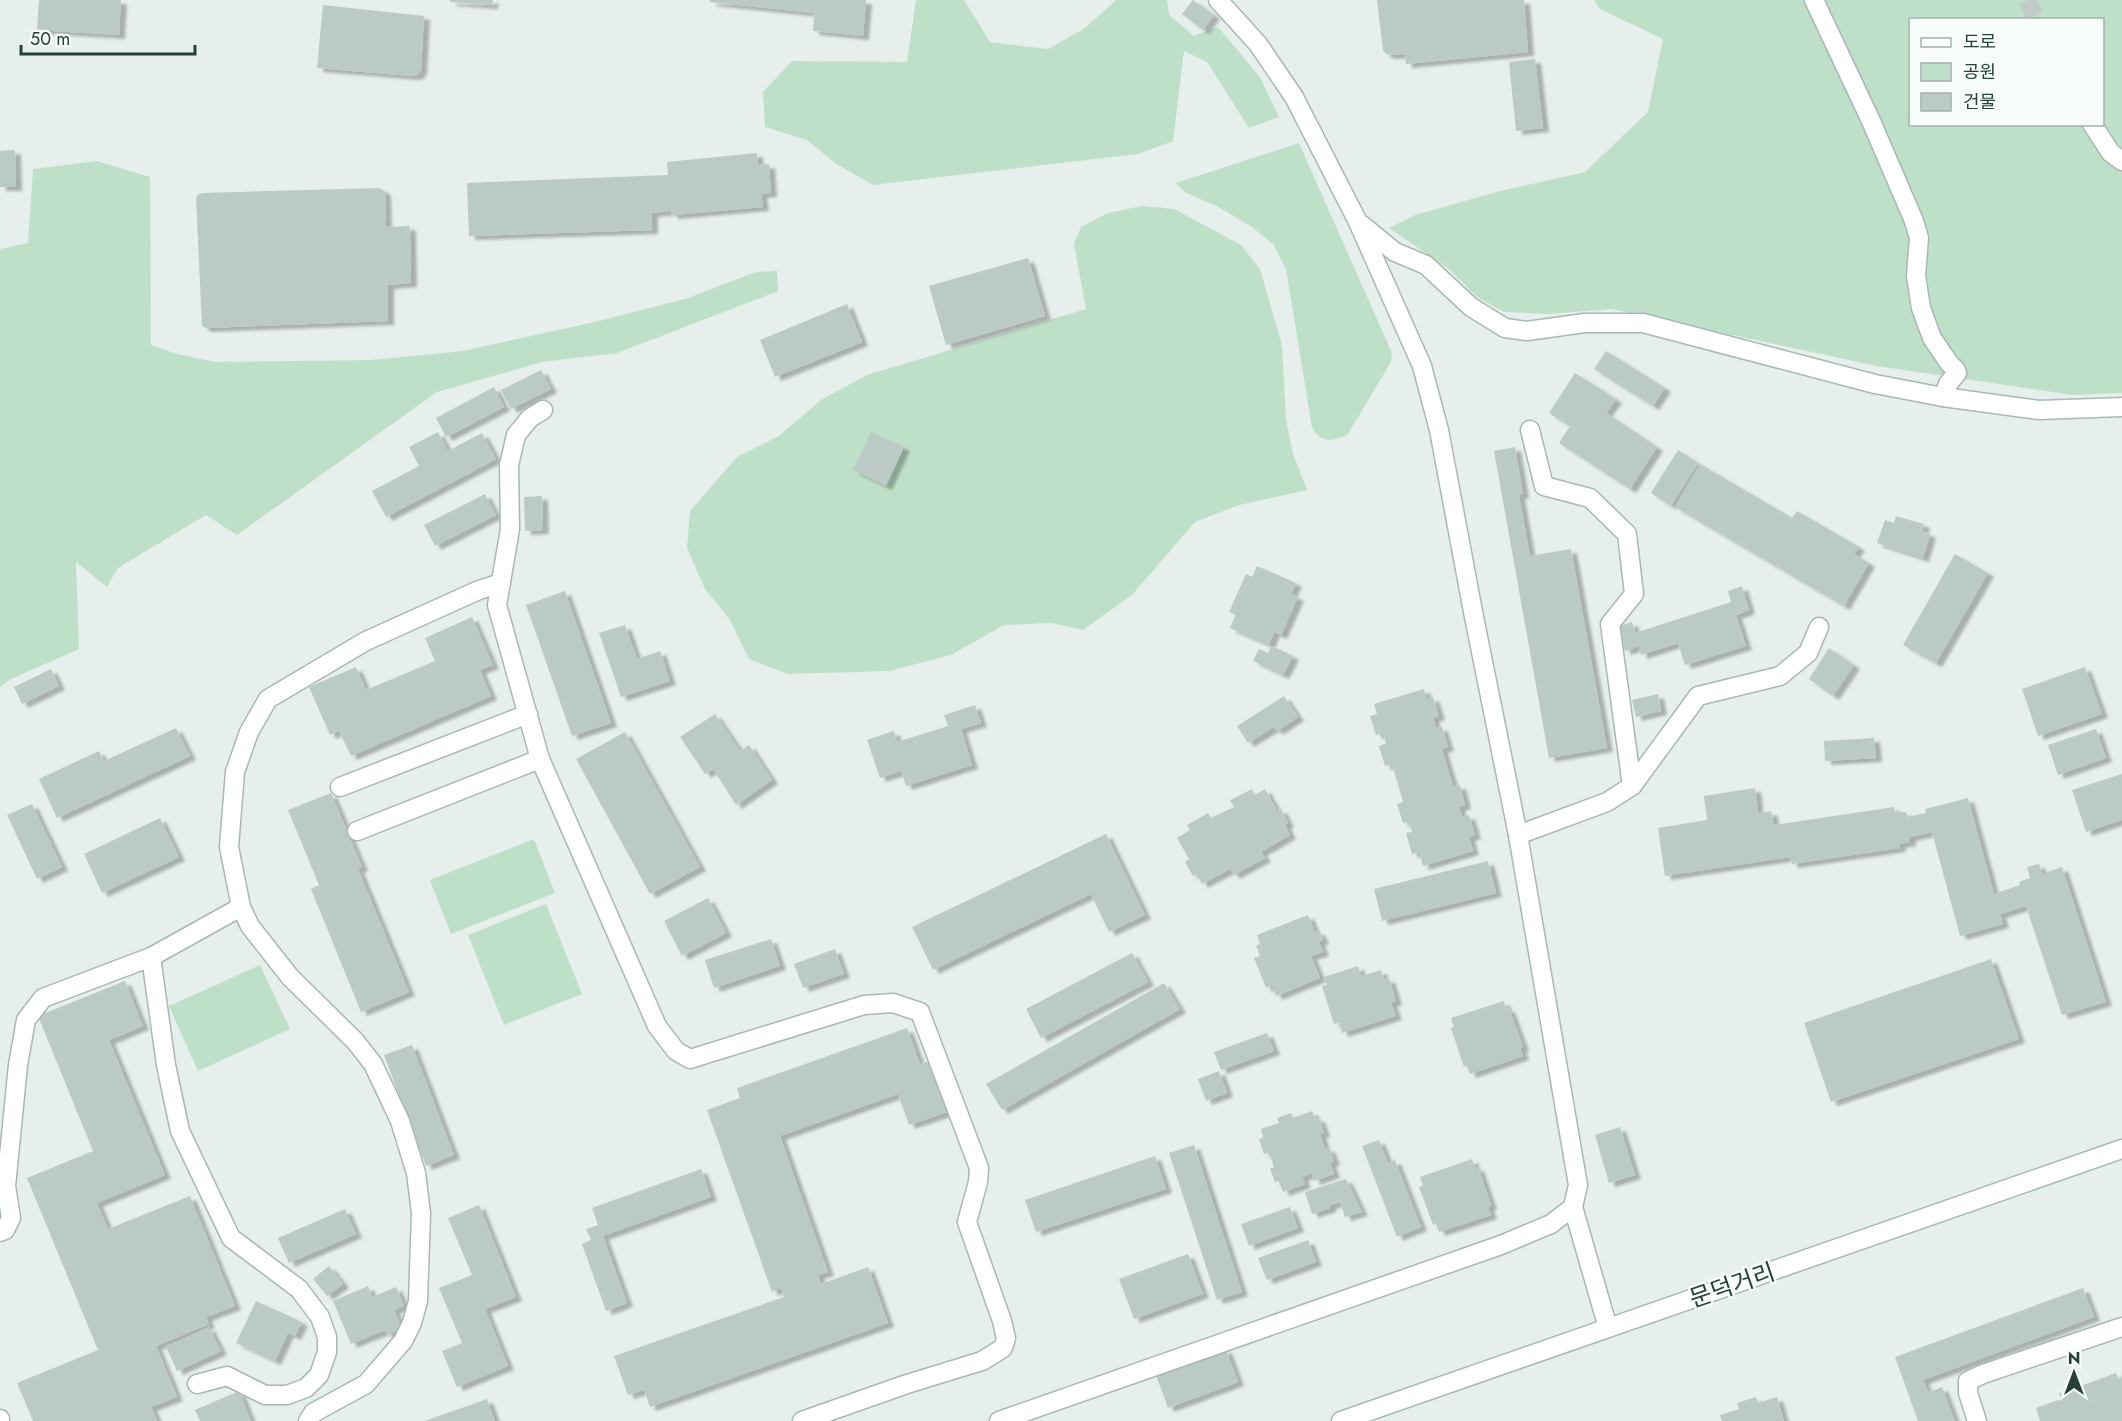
<svg xmlns="http://www.w3.org/2000/svg" width="2122" height="1421" viewBox="0 0 2122 1421" font-family="Jost,'Noto Sans KR',sans-serif">
  <defs>
    <filter id="shadow"><feDropShadow dx="6" dy="4" stdDeviation="1.5" flood-color="#0004"/></filter>
  </defs>
  <rect width="100%" height="100%" fill="#e6efeb"/>
  <g fill="#bfe0c8" fill-rule="evenodd">
    <polygon points="916,0 964,0 990,42 1048,49 1085,28 1116,0 1167,0 1169,15 1194,36 1218,27 1260,77 1279,117 1249,128 1207,62 1184,51 1173,141 1138,154 873,185 835,163 807,140 765,127 763,92 792,61 907,62"/>
    <path d="M1594 0H2122V393L2072 395 1877 366 1612 309 1548 314 1504 312 1477 297 1449 269 1389 228 1415 215 1500 191 1585 172 1648 112 1663 39 1600 9ZM1910 20H2102V124H1910Z"/>
    <path d="M1299 143 1392 353 1391 362 1348 434C1333 442 1321 444 1312 427L1286 269 1273 244 1252 227 1215 205 1186 193 1176 183Z"/>
    <polygon points="97,161 150,177 151,345 177,354 216,362 372,360 463,351 603,320 688,298 756,272 777,271 778,291 617,353 542,362 437,392 237,535 206,515 118,568 107,587 76,562 79,649 9,680 0,687 0,249 28,243 33,169"/>
    <polygon points="1142,206 1174,209 1241,245 1260,269 1282,345 1286,420 1293,454 1307,490 1239,505 1195,522 1132,595 1083,630 1052,623 1004,625 951,655 889,671 788,674 749,659 730,620 705,589 687,548 690,511 737,457 779,436 821,400 867,375 1086,309 1074,244 1081,227 1108,213"/>
    <polygon points="534,839 555,893 451,934 430,880"/>
    <polygon points="546,904 582,994 504,1025 468,935"/>
    <polygon points="260,965 290,1029 198,1071 169,1006"/>
  </g>
  <g fill="#bbcac4" filter="url(#shadow)">
    <polygon points="39,0 121,0 119,35 37,30"/>
    <polygon points="450,0 493,0 492,5 450,2"/>
    <polygon points="710,0 866,0 863,36 813,31 814,13 710,2"/>
    <polygon points="1193,0 1214,15 1203,30 1182,14"/>
    <polygon points="1377,0 1524,0 1528,52 1406,64 1405,54 1391,55 1386,54 1383,50"/>
    <polygon points="323,5 424,16 421,70 418,75 412,76 317,68"/>
    <polygon points="1535,59 1543,128 1516,131 1509,62"/>
    <polygon points="15,150 16,187 0,187 0,151"/>
    <polygon points="757,153 758,165 769,164 771,193 761,194 763,207 672,215 671,211 652,213 652,230 469,236 467,183 668,175 667,162"/>
    <polygon points="379,188 383,190 385,193 386,227 409,226 410,229 411,283 388,285 388,321 206,328 202,326 196,198 198,195 202,193"/>
    <polygon points="1028,258 1045,316 946,345 929,286"/>
    <polygon points="847,304 862,342 775,377 760,340"/>
    <polygon points="1606,351 1665,388 1653,406 1594,369"/>
    <polygon points="541,370 551,389 511,409 501,390"/>
    <polygon points="1575,373 1616,399 1606,413 1657,447 1630,489 1559,443 1570,426 1549,413"/>
    <polygon points="494,387 504,407 446,437 436,418"/>
    <polygon points="438,432 448,451 482,433 496,459 386,517 372,491 419,466 409,447"/>
    <polygon points="871,432 904,447 886,486 853,470"/>
    <polygon points="1515,447 1523,494 1519,495 1530,556 1571,549 1607,748 1549,758 1494,451"/>
    <polygon points="1678,450 1698,463 1671,506 1651,493"/>
    <polygon points="1700,464 1792,518 1797,511 1859,547 1854,554 1869,563 1844,606 1675,507"/>
    <polygon points="485,494 496,515 435,546 424,525"/>
    <polygon points="542,496 543,530 525,531 524,497"/>
    <polygon points="1896,516 1924,524 1922,531 1930,534 1923,558 1877,543 1885,520 1894,523"/>
    <polygon points="1955,554 1988,573 1936,663 1903,645"/>
    <polygon points="1257,566 1296,583 1291,594 1298,597 1281,635 1274,632 1269,645 1230,628 1236,615 1229,612 1246,574 1252,577"/>
    <polygon points="1742,586 1749,610 1736,615 1746,646 1685,665 1678,643 1641,655 1639,646 1625,651 1617,627 1632,622 1635,633 1731,602 1728,591"/>
    <polygon points="565,591 611,723 572,736 526,605"/>
    <polygon points="472,617 493,665 480,670 491,696 351,756 339,731 330,735 309,687 356,667 366,690 435,661 425,638"/>
    <polygon points="625,625 637,659 660,651 670,681 621,697 599,633"/>
    <polygon points="1272,646 1293,656 1283,675 1253,661 1259,649 1268,653"/>
    <polygon points="1829,648 1854,665 1833,696 1809,679"/>
    <polygon points="2085,667 2102,714 2038,736 2022,689"/>
    <polygon points="51,669 59,686 22,704 14,687"/>
    <polygon points="1424,689 1427,699 1433,697 1439,716 1433,718 1436,728 1442,727 1448,747 1442,749 1453,786 1460,785 1465,805 1459,807 1462,817 1469,815 1475,835 1469,837 1473,851 1423,866 1419,852 1412,854 1406,833 1412,832 1409,822 1403,823 1397,804 1403,802 1392,764 1385,766 1379,746 1386,743 1383,733 1376,735 1370,716 1377,714 1374,704"/>
    <polygon points="1658,694 1661,711 1636,717 1632,700"/>
    <polygon points="1284,696 1298,717 1277,731 1274,727 1248,743 1237,726"/>
    <polygon points="975,705 981,723 961,729 972,765 906,786 901,771 880,778 867,740 894,731 897,742 948,726 944,715"/>
    <polygon points="715,714 740,751 749,745 772,780 736,805 713,769 705,774 680,737"/>
    <polygon points="176,728 190,756 57,818 39,779 99,751 104,761"/>
    <polygon points="2096,729 2106,758 2058,775 2048,745"/>
    <polygon points="625,732 700,867 650,894 576,759"/>
    <polygon points="1874,738 1876,758 1825,761 1824,741"/>
    <polygon points="2122,774 2122,820 2086,832 2072,790"/>
    <polygon points="1755,788 1758,813 1771,811 1774,825 1894,807 1895,813 1906,812 1907,817 1926,813 1925,809 1968,798 1994,894 2020,885 2019,882 2030,878 2027,867 2039,864 2042,874 2062,867 2106,1002 2062,1015 2026,906 2000,914 2003,924 1960,936 1932,832 1910,837 1910,842 1899,844 1900,848 1792,864 1790,857 1665,876 1658,828 1707,820 1704,796"/>
    <polygon points="1252,789 1255,795 1265,789 1277,811 1281,809 1288,823 1285,825 1290,835 1261,852 1265,858 1234,875 1230,869 1202,884 1197,874 1193,876 1185,862 1189,859 1177,838 1190,830 1187,825 1208,813 1211,818 1234,807 1230,800"/>
    <polygon points="331,793 362,867 358,869 409,992 361,1012 311,889 319,885 288,810"/>
    <polygon points="32,804 62,867 37,879 7,815"/>
    <polygon points="160,818 179,857 102,893 84,854"/>
    <polygon points="1106,834 1145,915 1109,932 1091,894 933,970 912,927"/>
    <polygon points="1488,861 1496,893 1382,921 1374,889"/>
    <polygon points="708,898 726,933 682,956 664,921"/>
    <polygon points="1308,915 1315,932 1319,931 1323,940 1319,942 1323,952 1311,956 1320,978 1276,996 1272,985 1266,988 1254,958 1260,956 1256,946 1260,944 1257,935"/>
    <polygon points="771,939 780,966 714,988 705,960"/>
    <polygon points="835,949 844,974 803,988 794,964"/>
    <polygon points="1132,953 1148,982 1041,1038 1026,1009"/>
    <polygon points="1991,959 2019,1039 1831,1102 1804,1023"/>
    <polygon points="1358,966 1361,976 1381,970 1384,980 1389,978 1396,1001 1391,1003 1396,1016 1342,1033 1339,1022 1334,1024 1322,986 1327,985 1324,977"/>
    <polygon points="125,981 143,1026 109,1040 165,1175 97,1203 108,1229 190,1196 235,1306 206,1317 209,1324 156,1346 177,1397 151,1407 157,1421 33,1421 17,1383 98,1350 27,1178 93,1151 38,1016"/>
    <polygon points="1164,983 1180,1009 1002,1110 986,1084"/>
    <polygon points="1504,1001 1506,1009 1509,1008 1523,1047 1520,1048 1523,1056 1470,1074 1467,1066 1464,1067 1451,1028 1454,1027 1451,1018"/>
    <polygon points="907,1028 920,1064 929,1061 947,1112 909,1125 898,1094 780,1136 828,1272 818,1275 821,1284 868,1267 888,1323 650,1407 644,1390 628,1395 614,1356 784,1297 781,1288 772,1292 707,1110 740,1098 737,1088"/>
    <polygon points="1267,1033 1274,1051 1221,1070 1214,1052"/>
    <polygon points="412,1045 454,1155 426,1166 384,1055"/>
    <polygon points="1219,1071 1227,1093 1206,1101 1198,1079"/>
    <polygon points="1312,1111 1315,1119 1319,1118 1324,1133 1320,1134 1325,1149 1329,1148 1334,1161 1330,1163 1334,1174 1314,1181 1312,1173 1302,1177 1305,1184 1283,1192 1279,1181 1275,1182 1270,1169 1274,1167 1269,1152 1264,1154 1259,1139 1263,1138 1261,1129 1279,1123 1277,1118 1291,1113 1293,1118"/>
    <polygon points="1620,1127 1635,1175 1609,1183 1595,1135"/>
    <polygon points="1379,1140 1388,1163 1395,1160 1421,1227 1397,1237 1362,1146"/>
    <polygon points="1194,1145 1242,1292 1217,1300 1169,1153"/>
    <polygon points="1155,1156 1166,1189 1036,1232 1025,1200"/>
    <polygon points="1472,1159 1475,1168 1478,1167 1491,1205 1488,1207 1491,1215 1439,1232 1436,1224 1433,1225 1419,1187 1423,1186 1420,1177"/>
    <polygon points="701,1169 711,1197 603,1236 627,1303 606,1311 582,1244 591,1240 586,1229 598,1225 592,1208"/>
    <polygon points="1346,1179 1362,1212 1345,1217 1340,1202 1330,1205 1330,1208 1312,1214 1305,1192"/>
    <polygon points="479,1205 516,1297 485,1309 508,1366 457,1387 442,1351 462,1343 439,1288 472,1275 448,1218"/>
    <polygon points="1290,1207 1298,1228 1249,1246 1241,1224"/>
    <polygon points="345,1209 356,1234 289,1263 278,1238"/>
    <polygon points="1308,1240 1316,1262 1267,1280 1258,1258"/>
    <polygon points="1188,1254 1203,1294 1134,1319 1119,1279"/>
    <polygon points="329,1266 343,1284 327,1296 313,1279"/>
    <polygon points="368,1286 372,1297 396,1287 404,1306 394,1310 402,1329 387,1335 385,1330 351,1344 333,1301"/>
    <polygon points="2083,1288 2094,1317 1923,1380 1928,1392 1942,1387 1955,1421 1918,1421 1895,1357"/>
    <polygon points="256,1301 302,1322 295,1336 288,1333 275,1361 236,1343"/>
    <polygon points="209,1327 221,1351 177,1371 166,1347"/>
    <polygon points="1226,1349 1238,1382 1168,1408 1156,1375"/>
    <polygon points="2116,1373 2119,1380 2122,1378 2122,1421 2040,1421 2036,1408 2061,1399 2059,1394"/>
    <polygon points="239,1391 251,1421 200,1421 195,1410"/>
    <polygon points="1756,1397 1758,1403 1777,1397 1784,1421 1722,1421 1720,1415 1739,1409 1737,1403"/>
    <polygon points="487,1399 495,1421 425,1421"/>
  </g>
  <g fill="none" stroke-linecap="round" stroke-linejoin="round">
    <polyline stroke="#bfccc8" stroke-width="18" stroke-dasharray="18 9" stroke-linecap="butt" points="2027,0 2037,20"/>
    <g stroke="#a8b8b2" stroke-width="21">
      <g id="minor">
        <polyline points="1814,0 1871,121 1914,221 1919,238 1916,276 1921,308 1932,338 1949,363 1956,370 1957,373 1948,384 1943,397"/>
        <polyline points="1362,225 1395,252 1426,265 1471,307 1505,328 1527,331 1585,323 1643,323 1875,384 1943,397 2039,410 2122,407"/>
        <polyline points="543,410 530,418 516,435 509,465 510,529 497,605 540,759 657,1026 676,1051 690,1059 864,1005 893,1003 920,1012 979,1168 978,1182 967,1222 1002,1321 1006,1338 1003,1348 982,1361 907,1384 802,1421"/>
        <polyline points="1530,430 1544,486 1590,498 1627,534 1634,594 1610,624 1632,786"/>
        <polyline points="340,787 528,714"/>
        <polyline points="357,831 540,759"/>
        <polyline points="1518,835 1607,802 1632,786 1698,696 1780,676 1808,653 1819,627"/>
        <polyline points="151,957 166,1065 180,1131 231,1238 299,1289 320,1317 327,1337 327,1352 319,1375 306,1388 287,1395 265,1395 227,1376 197,1384"/>
        <polyline points="1573,1207 1608,1328"/>
        <polyline points="0,1232 5,1230 11,1218 6,1186 18,1065 26,1020 43,998 151,957 241,907"/>
        <polyline points="0,1419 0,1421"/>
        <polyline points="308,1421 313,1413 366,1384 403,1341 412,1323 418,1301 421,1213 416,1173 400,1121 373,1064 355,1041 290,977 250,926 241,907 229,847 235,772 249,732 268,699 366,641 479,590 501,583"/>
        <polyline points="999,1421 1501,1245 1551,1224 1573,1207 1578,1185 1518,835 1474,617 1439,430 1422,366 1358,222 1294,97 1258,44 1218,0"/>
        <polyline points="1977,1421 1968,1393 1968,1381 1983,1374 2122,1327"/>
      </g>
    </g>
    <g stroke="#a8b8b2" stroke-width="21">
      <polyline id="tertiary" points="2092,124 2111,153 2122,161"/>
    </g>
    <g stroke="#a4bbb3" stroke-width="21">
      <polyline id="secondary" points="1341,1421 2122,1149"/>
    </g>
    <use href="#minor" stroke="#fff" stroke-width="18"/>
    <use href="#tertiary" stroke="#fff" stroke-width="18"/>
    <use href="#secondary" stroke="#fff" stroke-width="18"/>
  </g>
  <g text-anchor="middle" dominant-baseline="central" stroke-width="5" stroke-linejoin="round" paint-order="stroke">
    <g font-size="24" fill="#24423a" stroke="#f7fbf9">
      <text transform="translate(1732 1285) rotate(-19)">문덕거리</text>
    </g>
  </g>
  <rect x="1909" y="18" width="195" height="108" fill="#f7fbf9" stroke="#a3b1ad" stroke-width="1.5"/>
  <rect x="1921" y="38" width="30" height="9" fill="#ffffff" stroke="#a3b1ad" stroke-width="1.5"/>
  <text x="1963" y="48" font-size="18" fill="#24423a">도로</text>
  <rect x="1921" y="63" width="30" height="18" fill="#bfe0c8" stroke="#a3b1ad" stroke-width="1.5"/>
  <text x="1963" y="78" font-size="18" fill="#24423a">공원</text>
  <rect x="1921" y="93" width="30" height="18" fill="#bbcac4" stroke="#a3b1ad" stroke-width="1.5"/>
  <text x="1963" y="108" font-size="18" fill="#24423a">건물</text>
  <g transform="translate(2074 1373)" stroke="#f7fbf9" stroke-width="4.5" paint-order="stroke">
  <path d="M0-4.5L10 22L0 15L-10 22Z" fill="#24423a"/>
  <text y="-9" font-size="16" font-weight="bold" text-anchor="middle" fill="#24423a">N</text>
  </g>
  <path d="M21 45v9h174v-9" fill="none" stroke="#24423a" stroke-width="3"/>
  <text x="30" y="45" font-size="18" fill="#24423a" stroke="#f7fbf9" stroke-width="4.5" paint-order="stroke">50 m</text>
</svg>
